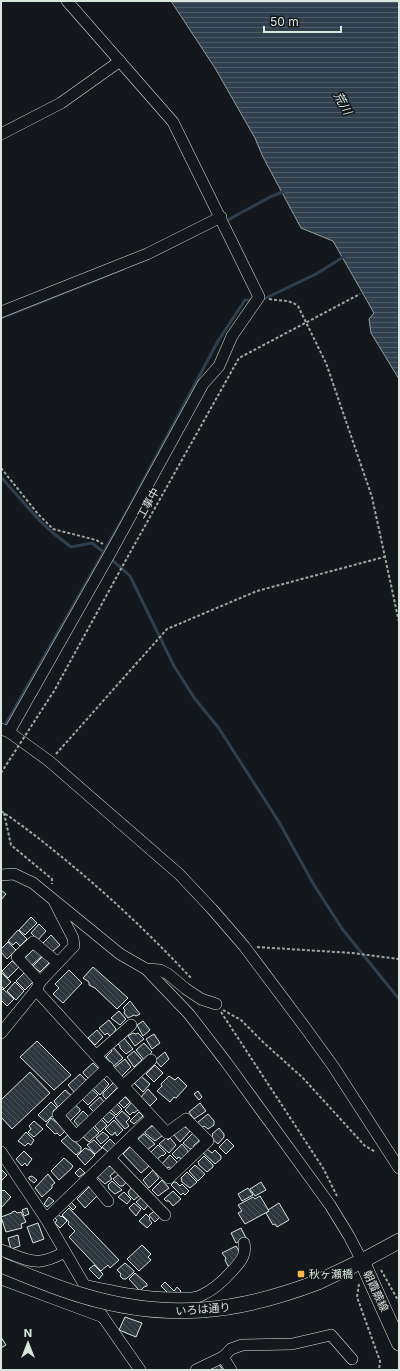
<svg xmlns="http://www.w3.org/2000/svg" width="400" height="1371" viewBox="0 0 400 1371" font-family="Inter,'Noto Sans JP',sans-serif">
  <defs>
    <pattern id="water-rules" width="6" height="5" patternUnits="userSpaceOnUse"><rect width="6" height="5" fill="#2f3f4d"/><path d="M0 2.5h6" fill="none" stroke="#4c5b66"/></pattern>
    <pattern id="building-back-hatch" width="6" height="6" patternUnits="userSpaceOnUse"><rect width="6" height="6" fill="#2c363c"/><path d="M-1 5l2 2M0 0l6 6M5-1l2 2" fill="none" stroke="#4a5358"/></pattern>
  </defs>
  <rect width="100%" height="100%" fill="#14181c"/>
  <polygon fill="url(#water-rules)" stroke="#939e99" points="171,1 399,1 399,379 371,333 369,319 374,313 333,241 301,228 263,157 255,138 215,68"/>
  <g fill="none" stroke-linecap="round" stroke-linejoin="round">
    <g stroke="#2f3f4d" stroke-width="3">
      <polyline points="224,222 270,197 285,191"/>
      <polyline points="261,299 266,298 316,274 345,256"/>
      <polyline points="1,318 123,269"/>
      <polyline points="1,477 40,521 53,533 71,547 92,543 106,554"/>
      <polyline points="110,558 130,576 174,666 195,699 218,727 279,822 314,885 343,930 399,999"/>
      <polyline points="4,727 126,513 218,341 245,300 254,300"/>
    </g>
  </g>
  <g fill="url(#building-back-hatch)" stroke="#d8e6dc">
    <polygon points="1,890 6,894 1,900"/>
    <polygon points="31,917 37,923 25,935 19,930"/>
    <polygon points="39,924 46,931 38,940 31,933"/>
    <polygon points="18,930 27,939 20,946 16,942 13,945 8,941"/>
    <polygon points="51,935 60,945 52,952 43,943"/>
    <polygon points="8,942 16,950 7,959 1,952 1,949"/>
    <polygon points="35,948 42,956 32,965 25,958"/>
    <polygon points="44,955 49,960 47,961 49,963 40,972 33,966"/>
    <polygon points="12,961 19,967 8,978 2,971"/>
    <polygon points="93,967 128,998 117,1009 95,988 89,985 89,982 83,978"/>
    <polygon points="69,970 82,983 63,1003 53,994 59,988 55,984"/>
    <polygon points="1,972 11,982 4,989 1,986"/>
    <polygon points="24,973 33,982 25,990 16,981"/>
    <polygon points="15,982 24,991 16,1000 7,991"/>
    <polygon points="3,989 14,999 7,1006 1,1000 1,991"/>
    <polygon points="130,1001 140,1014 136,1016 134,1015 128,1018 124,1013 125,1010 123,1008"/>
    <polygon points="119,1011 126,1019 120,1025 111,1018"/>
    <polygon points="109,1020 116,1029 114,1033 110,1036 107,1033 105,1035 99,1028"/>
    <polygon points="143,1021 150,1030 143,1036 137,1025"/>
    <polygon points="97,1030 103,1037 95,1045 88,1038"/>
    <polygon points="133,1033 136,1034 138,1033 144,1039 135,1046 128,1036"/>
    <polygon points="154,1034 160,1043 152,1049 146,1039"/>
    <polygon points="124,1038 133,1049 126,1054 120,1048 120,1046 117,1043"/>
    <polygon points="37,1041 71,1075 54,1090 20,1057"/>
    <polygon points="144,1043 152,1052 145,1061 136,1050"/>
    <polygon points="113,1047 123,1058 114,1066 106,1057 112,1051 111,1049"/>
    <polygon points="134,1051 142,1060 134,1067 127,1057"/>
    <polygon points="165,1052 169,1059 161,1067 155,1060"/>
    <polygon points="125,1059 131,1067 122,1076 114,1068"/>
    <polygon points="93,1063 100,1070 90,1080 83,1073 83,1072"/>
    <polygon points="155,1065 163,1073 154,1082 146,1074"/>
    <polygon points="30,1072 50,1093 12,1129 1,1117 1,1100"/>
    <polygon points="80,1074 88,1082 75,1093 68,1085"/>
    <polygon points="141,1076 150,1084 143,1092 134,1083"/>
    <polygon points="169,1076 175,1080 178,1077 187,1086 176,1098 174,1097 170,1102 157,1091 162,1086 161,1084"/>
    <polygon points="103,1078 109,1084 100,1095 93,1088"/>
    <polygon points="114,1082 119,1086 106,1099 103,1096 103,1093"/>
    <polygon points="91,1089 98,1095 88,1105 82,1099"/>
    <polygon points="148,1089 157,1099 150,1106 141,1097"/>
    <polygon points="65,1090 71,1095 58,1107 54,1101"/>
    <polygon points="198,1091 202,1097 199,1100 194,1094"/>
    <polygon points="100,1097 104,1102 94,1112 89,1107"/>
    <polygon points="125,1097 130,1102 124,1108 119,1103"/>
    <polygon points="51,1102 57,1108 53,1111 54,1114 46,1122 38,1115"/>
    <polygon points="132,1102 138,1110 134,1113 133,1112 130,1115 125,1110"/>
    <polygon points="200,1103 206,1111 194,1119 189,1112"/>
    <polygon points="117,1104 122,1109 116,1115 111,1110"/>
    <polygon points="75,1105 80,1109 80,1111 70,1121 65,1116"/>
    <polygon points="83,1111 89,1117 79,1127 74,1121"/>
    <polygon points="108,1111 115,1116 108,1123 102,1117"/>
    <polygon points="122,1111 130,1118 126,1122 129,1126 125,1129 115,1118"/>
    <polygon points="139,1112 143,1116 134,1124 130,1121"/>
    <polygon points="208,1114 214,1121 214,1125 208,1129 204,1126 201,1128 197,1123"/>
    <polygon points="51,1118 66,1130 60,1136 57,1133 55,1134 46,1125"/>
    <polygon points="100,1118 107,1125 100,1132 94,1125"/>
    <polygon points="114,1120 123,1130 117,1136 115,1132 113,1135 111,1135 105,1129"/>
    <polygon points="34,1121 43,1129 34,1137 28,1132 31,1129 29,1126"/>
    <polygon points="92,1126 99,1133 89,1142 82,1136"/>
    <polygon points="152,1126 156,1128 161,1134 162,1136 155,1141 145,1133 145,1131"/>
    <polygon points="183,1126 191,1130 180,1142 173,1134"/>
    <polygon points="219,1128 224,1134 224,1137 218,1144 211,1138 213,1135 212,1134"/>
    <polygon points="26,1132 34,1140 31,1145 28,1143 25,1146 18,1141"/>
    <polygon points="103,1132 109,1137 101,1144 96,1138"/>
    <polygon points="194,1132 199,1139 199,1141 194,1145 194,1149 190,1149 183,1143"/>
    <polygon points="144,1134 155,1144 147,1150 142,1146 143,1145 138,1139"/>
    <polygon points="68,1135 81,1147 81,1151 76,1155 61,1141"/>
    <polygon points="166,1138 168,1140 170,1138 176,1145 169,1153 159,1144"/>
    <polygon points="110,1139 116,1145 108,1152 102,1147"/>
    <polygon points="227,1139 234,1146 226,1154 219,1147"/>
    <polygon points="94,1140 102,1148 95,1154 87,1145"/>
    <polygon points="182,1144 188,1151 188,1153 182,1159 178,1157 177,1159 172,1154"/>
    <polygon points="158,1145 166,1153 163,1156 162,1155 155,1161 150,1153"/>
    <polygon points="130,1147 149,1166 141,1173 123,1154"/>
    <polygon points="85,1148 90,1150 95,1155 85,1165 77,1156"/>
    <polygon points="207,1149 212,1153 215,1150 221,1156 221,1159 215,1164 203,1153"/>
    <polygon points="24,1151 32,1159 27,1166 25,1163 22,1166 16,1159"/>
    <polygon points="170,1155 177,1162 177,1164 172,1169 168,1167 166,1170 161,1165"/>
    <polygon points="204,1156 213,1165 213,1167 207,1172 199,1165 198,1162"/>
    <polygon points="64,1158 73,1166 71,1169 59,1180 51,1171"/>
    <polygon points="112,1165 117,1170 110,1176 112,1179 105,1184 97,1177 109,1166 110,1167"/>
    <polygon points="195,1165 205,1174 198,1181 189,1171"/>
    <polygon points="80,1168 85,1173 79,1177 75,1173"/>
    <polygon points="1,1169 7,1175 1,1181"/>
    <polygon points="153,1170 159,1178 149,1188 143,1180"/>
    <polygon points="187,1172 197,1182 190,1188 182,1182 181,1178"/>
    <polygon points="48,1174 55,1183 52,1185 52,1188 42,1197 35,1188"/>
    <polygon points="119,1174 125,1179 126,1182 123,1186 120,1186 113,1179"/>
    <polygon points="32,1176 37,1180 34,1183 29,1179 29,1177"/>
    <polygon points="162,1180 169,1188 158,1196 152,1190"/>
    <polygon points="112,1181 122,1190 115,1194 109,1189 108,1185"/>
    <polygon points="174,1182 176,1182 180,1186 182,1184 189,1191 185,1195 183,1193 181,1195 171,1185"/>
    <polygon points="261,1182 266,1190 255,1196 250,1189"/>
    <polygon points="90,1186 98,1195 85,1208 77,1199"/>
    <polygon points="132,1187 140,1195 134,1200 129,1195 128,1192"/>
    <polygon points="248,1188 253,1195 242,1201 238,1194"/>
    <polygon points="1,1189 3,1191 4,1190 11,1197 1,1208"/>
    <polygon points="173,1191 181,1199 173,1206 169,1201 166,1201 164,1199"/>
    <polygon points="124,1192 131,1199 127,1204 118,1197"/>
    <polygon points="260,1196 269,1211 245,1224 238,1213 242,1211 238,1205 253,1197 255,1199"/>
    <polygon points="49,1197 54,1201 47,1207 44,1204"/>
    <polygon points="142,1197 149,1204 144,1210 136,1202"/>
    <polygon points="71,1202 76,1207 73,1210 68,1205"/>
    <polygon points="134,1203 141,1209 136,1216 129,1208"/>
    <polygon points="279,1203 289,1220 277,1227 275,1224 273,1225 266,1213 269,1211 268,1210"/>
    <polygon points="27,1208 29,1214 24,1216 22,1210"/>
    <polygon points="69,1208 119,1260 110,1268 108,1265 101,1271 69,1237 75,1231 68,1224 69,1222 62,1215"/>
    <polygon points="156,1210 161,1216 155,1222 149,1215"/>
    <polygon points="15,1211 17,1213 21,1212 26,1222 21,1224 22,1228 6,1232 1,1217 12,1213 12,1212"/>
    <polygon points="58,1214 61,1217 62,1216 67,1221 60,1228 55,1223 57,1220 55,1218"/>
    <polygon points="146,1214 150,1218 149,1219 152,1223 147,1228 139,1221"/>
    <polygon points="38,1223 44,1239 33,1243 27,1227"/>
    <polygon points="241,1228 246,1238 236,1243 231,1233"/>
    <polygon points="18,1235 20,1246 11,1249 8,1238"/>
    <polygon points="142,1245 151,1254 148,1257 151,1260 139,1271 127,1259"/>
    <polygon points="236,1246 241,1254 230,1266 228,1266 225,1260 226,1258 222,1253"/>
    <polygon points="125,1263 134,1271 134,1272 126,1279 123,1279 120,1276 121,1274 117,1270"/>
    <polygon points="94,1265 103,1274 99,1279 89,1269"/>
    <polygon points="135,1273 147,1284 147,1286 144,1287 140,1291 129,1279"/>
    <polygon points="165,1282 174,1291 177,1287 181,1291 178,1295 170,1295 161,1286"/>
    <polygon points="125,1317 142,1323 136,1337 119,1330"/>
    <polygon points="1,1337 6,1345 1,1348"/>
    <polygon points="219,1364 223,1370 210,1370"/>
  </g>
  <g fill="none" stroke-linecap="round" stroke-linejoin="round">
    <g stroke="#d8e6dc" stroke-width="12">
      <g id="minor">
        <polyline points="1,134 61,103 120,61"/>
        <polyline points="1,312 147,254 221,217"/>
        <polyline points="1,729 9,732 49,761 179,874 212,909 244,946 304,1026 333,1066 399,1168"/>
        <polyline points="9,732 112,550 203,384 219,366 232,336 259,297 173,122 67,1"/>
        <polyline points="1,875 14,874 33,883 120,954 146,969 189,1014 226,1062 330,1205 349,1236 362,1261"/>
        <polyline points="146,969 160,970 168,974 186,989 201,999 216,1004"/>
        <polyline points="40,982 17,957 33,942 58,963"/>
        <polyline points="36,990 152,1117 46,1219"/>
        <polyline points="1,1033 36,990 40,982 74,946 73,938 55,903"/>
        <polyline points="97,1055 131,1025"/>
        <polyline points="108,1067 58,1115 76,1136 126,1088"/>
        <polyline points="124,1085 151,1060"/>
        <polyline points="130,1139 169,1178 208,1141 186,1119 167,1133 152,1117"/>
        <polyline points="1,1152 46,1219 103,1317 140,1370"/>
        <polyline points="110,1158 165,1215"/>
        <polyline points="89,1178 108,1201"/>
        <path d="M1 1250C13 1254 28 1263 41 1261 50 1260 57 1256 65 1252"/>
        <polyline points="1,1279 103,1317"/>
        <path d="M84 1285C116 1292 148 1299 181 1298 188 1298 196 1299 202 1295 213 1290 225 1279 233 1270 240 1262 247 1255 244 1243"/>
        <polyline points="223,1357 231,1349 242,1345 292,1344 331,1335 352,1359"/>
        <polyline points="196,1370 223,1357 231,1370"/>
      </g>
    </g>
    <g stroke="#d8e6dc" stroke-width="16">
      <g id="major">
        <polyline points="362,1261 399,1343"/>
        <polyline points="318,1282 362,1261 399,1241"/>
      </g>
    </g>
    <g stroke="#9da8a2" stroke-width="2" stroke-dasharray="3 2" stroke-linecap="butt">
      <path d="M269 299C279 301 289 299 298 306L326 363 372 497 399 622"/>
      <polyline points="1,468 38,514 53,529 96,540 103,544"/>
      <polyline points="56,754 167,629 257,591 384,557"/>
      <path d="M1 811C19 823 36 836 52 849 102 889 148 932 192 979"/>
      <polyline points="4,813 11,845 52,879 52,884"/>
      <polyline points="257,947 352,953 399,959"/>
      <polyline points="223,1010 241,1020 264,1043 303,1078 365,1146 376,1152"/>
      <polyline points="221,1012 323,1168 337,1196"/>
      <polyline points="381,1270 399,1302"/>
      <polyline points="359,1284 357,1297 380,1361 379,1370"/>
    </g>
    <use href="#minor" stroke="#14181c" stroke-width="11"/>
    <use href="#major" stroke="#14181c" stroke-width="15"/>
    <g stroke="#d8e6dc" stroke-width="16" stroke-linecap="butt">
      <path id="major-bridge" d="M1 1265C28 1276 56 1288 84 1296 168 1321 237 1313 318 1282"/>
    </g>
    <polyline stroke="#9da8a2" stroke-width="2" stroke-dasharray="3 2" stroke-linecap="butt" points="1,773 54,691 127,558 239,358 360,294"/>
    <use href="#major-bridge" stroke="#14181c" stroke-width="15"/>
  </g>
  <rect fill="#ffb74d" stroke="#14181c" stroke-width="1.5" x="297" y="1270" width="8" height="8" rx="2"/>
  <g text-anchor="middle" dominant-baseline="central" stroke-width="3" stroke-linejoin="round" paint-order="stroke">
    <g font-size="11" fill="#d8e6dc" stroke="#14181c">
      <text transform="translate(148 503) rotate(-61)">工事中</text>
      <text transform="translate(376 1291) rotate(65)">朝霞蕨線</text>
      <text transform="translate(203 1309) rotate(-4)">いろは通り</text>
    </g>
    <g font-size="11" fill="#d8e6dc" stroke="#14181c" text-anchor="start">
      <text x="309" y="1274">秋ヶ瀬橋</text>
    </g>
    <g font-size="12" font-style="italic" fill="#d8e6dc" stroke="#14181c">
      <text transform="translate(343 103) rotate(61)">荒川</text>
    </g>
  </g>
  <rect width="400" height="1371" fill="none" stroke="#d8e6dc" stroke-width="4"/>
  <g transform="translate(28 1343)" stroke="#14181c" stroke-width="3" paint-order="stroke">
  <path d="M0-3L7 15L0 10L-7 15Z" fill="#d8e6dc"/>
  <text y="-6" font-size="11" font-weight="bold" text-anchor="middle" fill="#d8e6dc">N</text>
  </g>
  <path d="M264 26v6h77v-6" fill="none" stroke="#d8e6dc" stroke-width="2"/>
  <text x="270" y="26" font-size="12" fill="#d8e6dc" stroke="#14181c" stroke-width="3" paint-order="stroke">50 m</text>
</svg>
